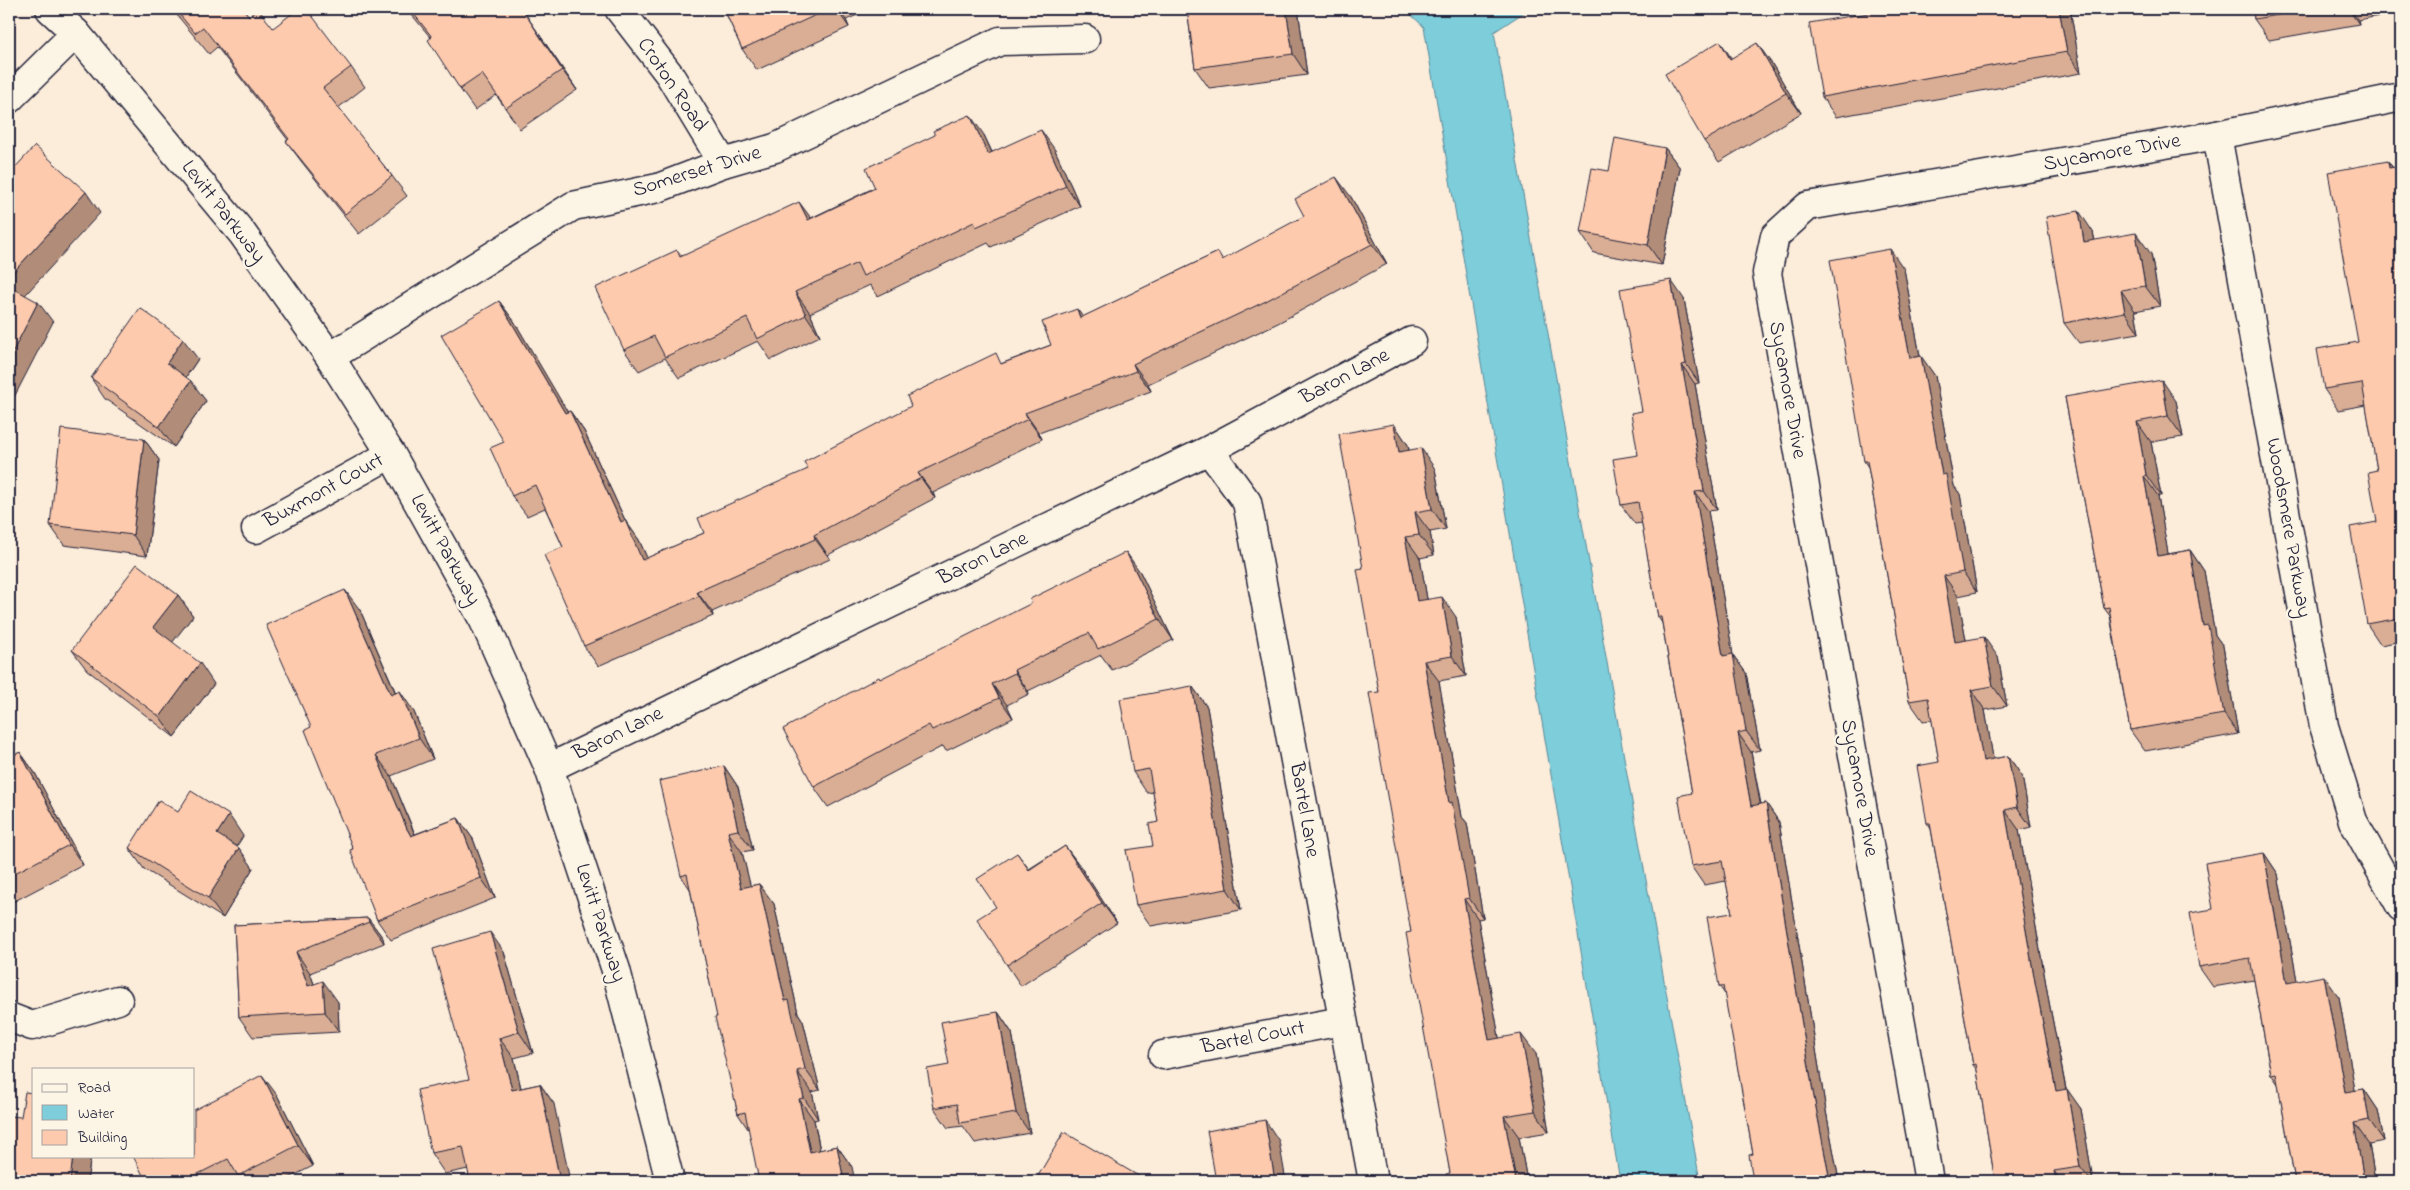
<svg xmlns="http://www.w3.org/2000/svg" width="2410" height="1190" viewBox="0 0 2410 1190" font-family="'Indie Flower',sans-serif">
  <rect width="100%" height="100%" fill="#fcecda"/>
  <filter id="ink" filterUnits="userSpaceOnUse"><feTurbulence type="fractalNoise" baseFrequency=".02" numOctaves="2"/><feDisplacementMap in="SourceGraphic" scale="10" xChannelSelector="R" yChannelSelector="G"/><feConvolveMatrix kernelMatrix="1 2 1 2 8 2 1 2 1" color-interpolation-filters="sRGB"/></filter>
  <g filter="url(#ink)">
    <polygon fill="#7dcdda" stroke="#59899a" points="1405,9 1529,9 1494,32 1700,1181 1620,1181 1424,27"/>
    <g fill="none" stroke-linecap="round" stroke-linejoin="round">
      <g stroke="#22223b" stroke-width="31">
        <g id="minor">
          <polyline points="619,9 669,74 723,163"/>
          <polyline points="9,99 76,33"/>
          <polyline points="2217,135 2324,726 2353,821 2401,907"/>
          <polyline points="330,357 573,206 658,188 723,163 775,148 1000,41 1085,39"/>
          <polyline points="1209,450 1247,502 1373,1181"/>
          <polyline points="256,529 391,454"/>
          <polyline points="549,768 1209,450 1412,341"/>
          <polyline points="9,1017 32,1026 118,1000"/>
          <polyline points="1163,1055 1342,1021"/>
          <polyline points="1929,1181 1767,273 1775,236 1808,206 2217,135 2401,97"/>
        </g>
      </g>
      <g stroke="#22223b" stroke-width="31">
        <polyline id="tertiary" points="50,9 76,33 242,233 330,357 391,454 484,621 549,768 616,970 670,1181"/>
      </g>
      <use href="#minor" stroke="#fcf5e5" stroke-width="28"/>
      <use href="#tertiary" stroke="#fcf5e5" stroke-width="28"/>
    </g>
    <g fill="#daae95" stroke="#22223b">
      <polygon points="172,9 243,9 249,16 351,67 365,87 338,108 392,176 407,196 359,234 301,161 286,141 288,140 217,47 209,54"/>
      <polygon points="407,9 522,9 577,90 520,129 496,95 475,110 460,89 431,38"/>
      <polygon points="724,9 871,9 846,20 849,27 757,70 742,49"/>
      <polygon points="1187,9 1298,9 1307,75 1209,88 1195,68"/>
      <polygon points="1892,9 1902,9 1903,11 2070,9 2081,73 1836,117 1822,97"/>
      <polygon points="2253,9 2401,9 2401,12 2358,20 2359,24 2269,40 2254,19"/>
      <polygon points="1732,58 1772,64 1801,113 1719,162 1704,141"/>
      <polygon points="984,135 992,152 1055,150 1080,206 991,247 988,243 878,296 870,285 810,313 820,336 771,360 758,341 679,378 665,358 639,371 624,350 677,250 682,256 811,218"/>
      <polygon points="1665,148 1680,168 1662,265 1594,253 1580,232 1609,171"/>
      <polygon points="2388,161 2393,168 2401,166 2401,641 2381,645 2367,624 2377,522 2377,470 2366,405 2338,410 2324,389 2358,342"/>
      <polygon points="1351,197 1387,264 1278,323 1148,384 1151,391 1039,433 1042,439 933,493 935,498 828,555 830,559 712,612 713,616 598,666 584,646 563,547 545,508 527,516 512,496 504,442 499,301 514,321 567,412 570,411 584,431 625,520 639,540 647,558 704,533 808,469 1003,363 1051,345 1083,317 1218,252 1223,260"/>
      <polygon points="2093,232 2095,241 2151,254 2160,306 2135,311 2139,333 2079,343 2064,323"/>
      <polygon points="1904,269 1920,356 1935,376 1954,486 1960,494 1977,592 1958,596 1966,640 1998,657 2007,706 1985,710 1993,759 2008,756 2022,776 2031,827 2019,830 2049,1002 2066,1089 2081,1109 2093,1181 1995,1181 1977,1070 1973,1065 1931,829 1927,823 1939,762 1932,720 1923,721 1909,701 1868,467 1864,461"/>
      <polygon points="1684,299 1699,383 1695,384 1717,510 1708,511 1733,655 1746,673 1760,750 1751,752 1761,804 1766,803 1779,822 1826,1111 1839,1181 1753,1181 1753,1154 1725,994 1719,986 1732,913 1726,881 1704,885 1691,866 1692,793 1662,623 1658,617 1642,523 1635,524 1621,505 1638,455 1642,411"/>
      <polygon points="198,359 186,377 206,401 174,447 105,399 91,378"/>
      <polygon points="2065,397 2176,401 2183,437 2151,442 2161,496 2158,496 2168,554 2190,550 2204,571 2215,635 2223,646 2238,734 2145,751 2130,730 2110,616 2104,608"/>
      <polygon points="1394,424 1408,445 1409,450 1435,469 1446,529 1430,532 1434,555 1420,558 1427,599 1456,617 1466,676 1439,681 1462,817 1467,823 1483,918 1478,919 1499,1038 1536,1054 1549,1132 1519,1137 1527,1181 1447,1181 1450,1173 1411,932 1379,692 1363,568"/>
      <polygon points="144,439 159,460 147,556 64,545 50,525"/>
      <polygon points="1140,572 1173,640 1112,670 1101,655 1028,691 1029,694 1007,705 1013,718 946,751 943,746 828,807 814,787 881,679"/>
      <polygon points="178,595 193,616 172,642 214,684 174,737 87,670 72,650"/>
      <polygon points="360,610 396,693 414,712 433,759 391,776 415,834 458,818 473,839 495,898 391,940 377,920 353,849 311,727"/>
      <polygon points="1192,686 1207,707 1241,910 1151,926 1136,905 1153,846 1158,822 1153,792 1147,793 1133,772"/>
      <polygon points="20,752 35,773 83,865 9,904 9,758"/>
      <polygon points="724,766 738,787 753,850 742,852 750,886 759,884 774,904 798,1013 803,1021 820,1090 812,1092 818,1119 814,1120 820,1150 837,1146 852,1167 748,1129 738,1114 690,889 681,876"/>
      <polygon points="178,812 243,836 237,846 253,868 223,918 144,869 129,848"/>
      <polygon points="1065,846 1080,866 1117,923 1021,986 1007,965 996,907 1017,853 1029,869"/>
      <polygon points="2264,853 2278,874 2297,981 2339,997 2355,1091 2364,1089 2378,1110 2384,1141 2369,1144 2375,1181 2295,1181 2278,1084 2271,1074 2254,980 2213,987 2199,967 2213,909"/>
      <polygon points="368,918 383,938 384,943 310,973 314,984 338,1002 339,1032 253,1037 239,1017 234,925"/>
      <polygon points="504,952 533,1053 514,1058 521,1088 540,1084 554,1104 468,1169 445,1174 431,1153 469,1079"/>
      <polygon points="998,1012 1012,1033 1030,1133 975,1143 963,1126 948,1128 934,1108 949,1065"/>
      <polygon points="277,1095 313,1166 283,1181 146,1181"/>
      <polygon points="9,1116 91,1156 87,1181 9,1181"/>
    </g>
    <g fill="#b18d79" stroke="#22223b">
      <polygon points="522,9 577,90 562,70"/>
      <polygon points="836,9 838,9 846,20 849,27"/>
      <polygon points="1286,9 1298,9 1307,75 1293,54"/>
      <polygon points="2059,9 2070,9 2081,73 2067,52"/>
      <polygon points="2348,9 2350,9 2358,20 2359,24"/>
      <polygon points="1720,41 1734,62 1730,59"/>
      <polygon points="1757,43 1772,64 1801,113 1786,93"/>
      <polygon points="970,115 984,135 1002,175 988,154"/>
      <polygon points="1041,130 1055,150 1080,206 1066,186"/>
      <polygon points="1665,148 1680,168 1662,265 1648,245"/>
      <polygon points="2388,161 2401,180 2389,168"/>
      <polygon points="1336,177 1351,197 1387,264 1372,244"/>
      <polygon points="86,192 100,213 17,304 9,292 9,277"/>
      <polygon points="799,202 814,222 808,220"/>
      <polygon points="2079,211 2093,232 2099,263 2084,242"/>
      <polygon points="2136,233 2151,254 2160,306 2145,286"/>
      <polygon points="1890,249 1904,269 1924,378 1910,358"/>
      <polygon points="1671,280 1684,299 1699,383 1686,364"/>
      <polygon points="2121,290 2135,311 2139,333 2125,312"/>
      <polygon points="795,292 810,313 820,336 806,315"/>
      <polygon points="499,301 514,321 580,433 565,413"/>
      <polygon points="38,302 53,322 9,407 9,359"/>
      <polygon points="1077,309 1092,329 1080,318"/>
      <polygon points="183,339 198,359 181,384 167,363"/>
      <polygon points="1921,356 1935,376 1954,486 1960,494 1977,592 1963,572 1942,475"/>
      <polygon points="1133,364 1148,384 1151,391 1136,371"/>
      <polygon points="1682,365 1695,384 1717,510 1704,491"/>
      <polygon points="2162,380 2176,401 2183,437 2168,416"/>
      <polygon points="191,381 206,401 174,447 159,427"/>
      <polygon points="570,411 584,431 625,520 639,540 657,580 642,560 621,522"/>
      <polygon points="1025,413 1039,433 1042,439 1028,419"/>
      <polygon points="2137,422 2151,442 2161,496 2146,475"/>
      <polygon points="1394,424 1408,445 1413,473 1399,452"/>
      <polygon points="144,439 159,460 147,556 133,535"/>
      <polygon points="1421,448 1435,469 1446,529 1432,509"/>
      <polygon points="918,473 933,493 935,498 921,478"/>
      <polygon points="2144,476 2158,496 2172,576 2158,556"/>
      <polygon points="1695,492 1708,511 1733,655 1746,673 1760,750 1746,731 1723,656"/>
      <polygon points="1415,512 1430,532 1434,555 1419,535"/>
      <polygon points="814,535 828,555 830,559 815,539"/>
      <polygon points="1405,537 1420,558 1431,622 1417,601"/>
      <polygon points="2190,550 2204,571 2215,635 2223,646 2238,734 2224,714 2203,626"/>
      <polygon points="1126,552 1140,572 1173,640 1159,619"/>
      <polygon points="1944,576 1958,596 1970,662 1955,642"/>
      <polygon points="345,590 360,610 405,715 391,695"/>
      <polygon points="697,592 712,612 713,616 699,596"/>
      <polygon points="178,595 193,616 168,648 153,627"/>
      <polygon points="1442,597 1456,617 1466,676 1452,656"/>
      <polygon points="1984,637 1998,657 2007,706 1993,686"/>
      <polygon points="1424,661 1439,681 1462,817 1467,823 1483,918 1469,898 1449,803"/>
      <polygon points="200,663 214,684 174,737 160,717"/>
      <polygon points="1014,670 1028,691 1029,694 1015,673"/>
      <polygon points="992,684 1007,705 1013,718 999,698"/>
      <polygon points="1192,686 1207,707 1241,910 1227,889"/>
      <polygon points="1971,690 1985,710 1997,781 1983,761"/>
      <polygon points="400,691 414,712 433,759 419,738"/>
      <polygon points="1738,733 1751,752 1764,825 1751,806"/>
      <polygon points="20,752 35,773 83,865 69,845"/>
      <polygon points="376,755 391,776 421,850 411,836 407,829"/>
      <polygon points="2008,756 2022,776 2031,827 2017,807"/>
      <polygon points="724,766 738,787 753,850 738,830"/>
      <polygon points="1766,803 1779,822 1826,1111 1839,1181 1830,1181 1813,1092"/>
      <polygon points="2005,810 2019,830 2049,1002 2070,1111 2056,1091 2035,982"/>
      <polygon points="229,815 243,836 232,854 217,834"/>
      <polygon points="458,818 473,839 495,898 481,878"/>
      <polygon points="728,832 742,852 756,908 741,888"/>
      <polygon points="1065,846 1080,866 1117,923 1102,903"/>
      <polygon points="239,848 253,868 223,918 208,898"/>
      <polygon points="2264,853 2278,874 2301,1003 2287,983"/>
      <polygon points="759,884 774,904 798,1013 803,1021 820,1090 805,1069 785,1001"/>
      <polygon points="1464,899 1478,919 1503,1060 1489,1040"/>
      <polygon points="368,918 383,938 384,943 369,922"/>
      <polygon points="490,932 504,952 533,1053 519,1032"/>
      <polygon points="296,952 310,973 322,1006 308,986"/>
      <polygon points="2324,976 2339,997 2359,1113 2345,1092"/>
      <polygon points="323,981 338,1002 339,1032 325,1012"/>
      <polygon points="998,1012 1012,1033 1030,1133 1016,1113"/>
      <polygon points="1521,1034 1536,1054 1549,1132 1535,1111"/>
      <polygon points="499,1038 514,1058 526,1111 512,1090"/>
      <polygon points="797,1071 812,1092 818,1119 804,1098"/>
      <polygon points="262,1075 277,1095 313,1166 298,1145"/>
      <polygon points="540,1084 554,1104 570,1181 560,1181"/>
      <polygon points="2067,1089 2081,1109 2093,1181 2091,1181 2080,1167"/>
      <polygon points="2364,1089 2378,1110 2384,1141 2369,1120"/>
      <polygon points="799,1099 814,1120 824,1172 810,1152"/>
      <polygon points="1504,1116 1519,1137 1527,1181 1516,1181"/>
      <polygon points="1265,1120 1279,1141 1286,1181 1275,1181"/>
      <polygon points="2354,1123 2369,1144 2375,1181 2364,1181"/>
      <polygon points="837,1146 852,1167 855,1181 844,1181"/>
      <polygon points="73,1156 91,1156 87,1181 70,1181"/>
      <polygon points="2054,1171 2061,1181 2056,1181"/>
    </g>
    <g fill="#fdcaad" stroke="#22223b">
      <polygon points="175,9 243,9 249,16 258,9 273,28 298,9 307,9 351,67 323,88 392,176 345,214 286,141 289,139 203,27 195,33"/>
      <polygon points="410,9 522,9 562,70 506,108 482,74 460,89 428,40 432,37"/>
      <polygon points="724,9 829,9 742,49"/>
      <polygon points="1187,9 1286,9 1293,54 1195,68"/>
      <polygon points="1892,9 1901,9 1902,11 1916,9 2059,9 2067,52 1822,97 1809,23"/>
      <polygon points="2253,9 2314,9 2254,19"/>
      <polygon points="1720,41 1730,59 1757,43 1786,93 1704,141 1665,74"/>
      <polygon points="970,115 988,154 1041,130 1066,186 976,227 974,222 863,276 857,263 795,292 806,315 757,339 747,318 665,357 654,336 624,350 595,288 677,250 680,257 799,202 808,220 875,188 866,168 935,135 933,131"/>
      <polygon points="1615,138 1665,148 1648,245 1580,232 1592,168 1609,171"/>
      <polygon points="35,146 86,192 9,277 9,174"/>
      <polygon points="2388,161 2389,168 2401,166 2401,628 2400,618 2367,624 2350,527 2377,522 2368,472 2377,470 2362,383 2324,389 2317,349 2358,342 2328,172"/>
      <polygon points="1336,177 1372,244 1264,302 1133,364 1136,371 1025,413 1028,419 918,473 921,478 814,535 815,539 697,592 699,596 584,646 544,555 563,547 535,485 512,496 490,448 504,442 441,335 499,301 565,413 570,411 621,522 625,520 642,560 704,533 698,518 808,469 804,462 911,406 907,396 996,353 1001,364 1051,345 1042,322 1077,309 1080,318 1218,252 1222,260 1304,216 1295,199"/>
      <polygon points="2079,211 2084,242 2136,233 2145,286 2121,290 2125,312 2064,323 2046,217"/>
      <polygon points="1890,249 1910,358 1921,356 1942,475 1946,474 1963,572 1944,576 1955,642 1984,637 1993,686 1971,690 1983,761 2008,756 2017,807 2005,810 2035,982 2056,1091 2067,1089 2080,1167 2054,1171 2056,1181 1995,1181 1976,1064 1973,1065 1930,823 1927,823 1917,766 1939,762 1928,698 1909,701 1867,461 1864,461 1830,260"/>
      <polygon points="1671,280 1686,364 1682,365 1704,491 1695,492 1723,656 1733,654 1746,731 1738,733 1751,806 1766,803 1813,1092 1830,1181 1753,1181 1749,1155 1753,1154 1723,986 1719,986 1707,917 1732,913 1722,861 1691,866 1678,796 1692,793 1661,617 1658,617 1638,502 1621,505 1613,459 1638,455 1631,413 1642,411 1620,289"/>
      <polygon points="9,286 38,302 9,359"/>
      <polygon points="140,308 183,339 167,363 191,381 159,427 91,378"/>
      <polygon points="2162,380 2168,416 2137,422 2146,475 2144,476 2158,556 2190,550 2203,626 2208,625 2224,714 2130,730 2109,607 2104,608 2065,397"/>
      <polygon points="1394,424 1399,452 1421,448 1432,509 1415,512 1419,535 1405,537 1417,601 1442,597 1452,656 1424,661 1449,803 1452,802 1469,898 1464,899 1489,1040 1521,1034 1535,1111 1504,1116 1516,1181 1447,1181 1446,1174 1450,1173 1406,933 1411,932 1369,693 1379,692 1357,569 1363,568 1339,434"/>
      <polygon points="61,429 144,439 133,535 50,525"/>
      <polygon points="1126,552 1159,619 1098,649 1089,633 1014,670 1015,673 992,684 999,698 932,730 929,725 814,787 783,729 879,677 880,679 1032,603 1030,599"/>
      <polygon points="137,564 178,595 153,627 200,663 160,717 72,650"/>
      <polygon points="345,590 391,695 400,691 419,738 376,755 407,829 411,836 458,818 481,878 377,920 350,850 353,849 305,730 311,727 266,625"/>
      <polygon points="1192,686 1227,889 1136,905 1126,850 1153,846 1149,824 1158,822 1149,769 1133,772 1120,699"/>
      <polygon points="20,752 69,845 9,876 9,758"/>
      <polygon points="724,766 738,830 728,832 741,888 759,884 785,1001 789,1000 805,1069 797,1071 804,1098 799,1099 810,1152 837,1146 844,1181 759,1181 745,1112 738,1114 715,1017 717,1017 687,874 681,876 659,781"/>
      <polygon points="191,791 229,815 217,834 239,848 208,898 129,848 159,800 178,812"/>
      <polygon points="1065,846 1102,903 1007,965 977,919 996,907 977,879 1017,853 1029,870"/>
      <polygon points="2264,853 2287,983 2324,976 2345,1092 2364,1089 2369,1120 2354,1123 2364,1181 2295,1181 2276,1073 2271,1074 2250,958 2199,967 2190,913 2213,909 2205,863"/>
      <polygon points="368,918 369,922 296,952 308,986 323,981 325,1012 239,1017 234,925"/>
      <polygon points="490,932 519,1032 499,1038 512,1090 540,1084 560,1181 470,1181 463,1147 431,1153 417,1090 469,1079 433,949"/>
      <polygon points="998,1012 1016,1113 960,1123 957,1104 934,1108 927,1069 949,1065 941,1022"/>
      <polygon points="262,1075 298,1145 238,1176 228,1159 184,1181 146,1181 133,1156 194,1156 194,1110"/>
      <polygon points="25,1092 34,1093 34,1156 73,1156 70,1181 53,1181 9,1175 9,1116 21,1117"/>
      <polygon points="1265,1120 1275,1181 1216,1181 1207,1131"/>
      <polygon points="1064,1132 1147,1181 1035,1181"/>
    </g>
  </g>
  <g text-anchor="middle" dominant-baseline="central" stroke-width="5" stroke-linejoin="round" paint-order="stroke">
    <g font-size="21" fill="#22223b" stroke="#fcf5e5">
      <text transform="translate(672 85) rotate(56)">Croton Road</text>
      <text transform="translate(2112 153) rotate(-10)">Sycamore Drive</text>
      <text transform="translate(697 172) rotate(-17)">Somerset Drive</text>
      <text transform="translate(223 212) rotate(52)">Levitt Parkway</text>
      <text transform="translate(1345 377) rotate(-28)">Baron Lane</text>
      <text transform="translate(1787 390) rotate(80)">Sycamore Drive</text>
      <text transform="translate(324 491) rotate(-29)">Buxmont Court</text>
      <text transform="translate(2288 528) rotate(80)">Woodsmere Parkway</text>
      <text transform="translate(445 550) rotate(61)">Levitt Parkway</text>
      <text transform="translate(983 559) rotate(-26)">Baron Lane</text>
      <text transform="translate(618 734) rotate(-26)">Baron Lane</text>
      <text transform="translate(1859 788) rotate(80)">Sycamore Drive</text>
      <text transform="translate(1304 810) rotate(80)">Bartel Lane</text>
      <text transform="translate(600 923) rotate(72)">Levitt Parkway</text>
      <text transform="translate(1253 1038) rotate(-11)">Bartel Court</text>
    </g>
  </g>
  <rect width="2410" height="1190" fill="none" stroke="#fcf5e5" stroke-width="30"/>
  <rect x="15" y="15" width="2380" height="1160" fill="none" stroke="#22223b" stroke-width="2" filter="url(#ink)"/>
  <rect x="32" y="1068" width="162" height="90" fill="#fcf5e5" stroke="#a5a1a1"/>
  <rect x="42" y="1084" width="25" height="8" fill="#fcf5e5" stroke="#a5a1a1"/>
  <text x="78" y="1092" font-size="15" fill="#22223b">Road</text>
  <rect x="42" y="1105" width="25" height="15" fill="#7dcdda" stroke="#a5a1a1"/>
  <text x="78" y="1118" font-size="15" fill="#22223b">Water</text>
  <rect x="42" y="1130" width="25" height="15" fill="#fdcaad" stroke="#a5a1a1"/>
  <text x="78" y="1142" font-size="15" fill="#22223b">Building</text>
</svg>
